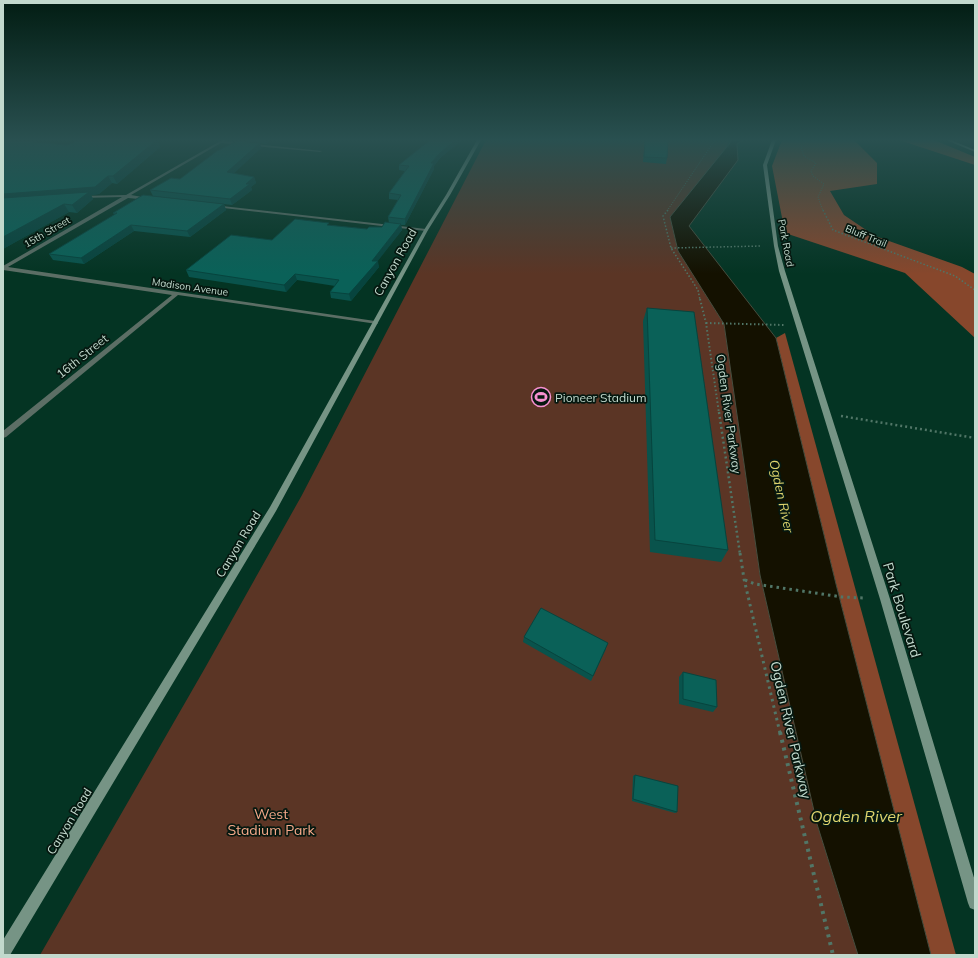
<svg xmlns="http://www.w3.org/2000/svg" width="978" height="958" viewBox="0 0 978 958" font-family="Mulish,sans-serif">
  <rect width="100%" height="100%" fill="#043423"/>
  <polygon fill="#5b3525" points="486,140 730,140 722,156 670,217 678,251 724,324 760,575 817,824 858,955 40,955 205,668 302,495"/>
  <g fill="#87472c">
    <polygon points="782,140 854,140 877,163 877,184 830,191 844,215 875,236 962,267 975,274 975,338 905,273 785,233 772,166"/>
    <polygon points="899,140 934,140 975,157 975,165"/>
    <polygon points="785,333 956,955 931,955 836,584 776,338"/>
  </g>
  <polygon fill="#141100" stroke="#484d3e" points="731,140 743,140 737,144 738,160 689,226 776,338 836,584 931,955 858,955 817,824 760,575 724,324 678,251 670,217 730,143"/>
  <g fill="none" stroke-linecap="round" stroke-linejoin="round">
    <g stroke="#517667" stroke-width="1" stroke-dasharray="1 1.5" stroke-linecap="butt">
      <polyline points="804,140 807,141 801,147 804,156 816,163 811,171 813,176 824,184 818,197 823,211"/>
      <polyline points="667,211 715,140"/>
    </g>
    <g stroke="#517667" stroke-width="1.5" stroke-dasharray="1.5 2" stroke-linecap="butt">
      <polyline points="668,210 663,216 671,248 698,290 700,300"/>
      <polyline points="823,210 833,230 955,276 975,290"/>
      <polyline points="671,248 762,246"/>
    </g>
    <g stroke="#517667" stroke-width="2" stroke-dasharray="1.5 2.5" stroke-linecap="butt">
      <polyline points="700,299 706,323 719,413"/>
      <polyline points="706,323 784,325"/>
    </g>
    <g stroke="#517667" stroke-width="2.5" stroke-dasharray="2 3" stroke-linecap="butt">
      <polyline points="719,412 740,554"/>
      <polyline points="841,416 975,438"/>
    </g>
    <g stroke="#517667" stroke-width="3" stroke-dasharray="2.5 4" stroke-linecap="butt">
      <polyline points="740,553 744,579 780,733"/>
      <polyline points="745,580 755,584 842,597 864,598"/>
    </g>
    <polyline stroke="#517667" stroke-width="4" stroke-dasharray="3 5" stroke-linecap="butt" points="780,732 833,955"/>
    <g fill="#5c6e65" fill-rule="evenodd">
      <polygon points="222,140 226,140 224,141 322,151 320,152 221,143 131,195 148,198 150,199 150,200 128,198 8,267 375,321 378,323 377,324 178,295 6,437 3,438 3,431 172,295 3,270 3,266 122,197 81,198 79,198 79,196 126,195"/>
      <polygon points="213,205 426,229 428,230 426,231 215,207 213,207"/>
    </g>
    <g fill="#769485" fill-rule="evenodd">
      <polygon points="477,140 481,140 450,195 428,230 276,511 10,955 3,955 3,940 270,507 424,230 446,195"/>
      <polygon points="772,140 776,140 767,165 778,246 785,271 890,599 975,881 975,910 970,908 968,903 880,599 779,271 774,246 763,165"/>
      <polygon points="946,140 951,140 975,150 975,152"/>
    </g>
  </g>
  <g fill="#09534c">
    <polygon points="3,140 67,145 159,142 158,142 160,147 117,184 112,183 99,194 91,195 93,199 77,213 69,212 3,249"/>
    <polygon points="247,140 270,140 266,144 260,143 261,148 233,173 254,177 256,183 251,187 252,190 232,205 153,196 150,190 180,179 248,142"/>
    <polygon points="645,140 668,140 667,158 666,164 643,162"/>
    <polygon points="461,141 440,158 434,166 434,169 405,225 401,225 402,230 377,261 379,267 351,301 331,298 330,292 335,286 297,280 286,292 189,277 186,270 272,240 329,225 367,229 382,227 389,223 388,217 398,200 389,199 389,193 405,171 399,170 399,165"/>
    <polygon points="224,204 226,210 190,237 134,231 84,264 53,260 49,254 115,215 113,213"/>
    <polygon points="647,308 728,550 721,562 650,552 643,321"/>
    <polygon points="524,637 606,649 591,681 523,642"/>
    <polygon points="683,672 717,707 713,712 679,704 679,677"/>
    <polygon points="635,775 677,812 675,813 632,801 633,776"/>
  </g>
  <g fill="#07443e">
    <polygon points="147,140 158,140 159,142 158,142 160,147 117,184 113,176"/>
    <polygon points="265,140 270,140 266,144"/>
    <polygon points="456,140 461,140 461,141 440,158 434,166 434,169 405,225 405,219 431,163 440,153"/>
    <polygon points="260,143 261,148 229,178 227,172"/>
    <polygon points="108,176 112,183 99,194 91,195 93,199 77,213 72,205 84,195 3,202 3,194"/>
    <polygon points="254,177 256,183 251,187 252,190 232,205 230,199 246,184"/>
    <polygon points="64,204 69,212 3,249 3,237"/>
    <polygon points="224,204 226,210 190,237 187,231"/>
    <polygon points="401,224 402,230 374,266 378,261 379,267 351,301 349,294 372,261"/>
    <polygon points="131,225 134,231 84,264 81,258"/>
    <polygon points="295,274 297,280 286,292 284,285"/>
  </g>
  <g fill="#0a6158" stroke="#07443e">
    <polygon points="3,140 12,140 67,145 79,140 157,140 113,176 108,176 95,187 3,194"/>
    <polygon points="430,140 456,140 440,153 431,163 434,163 405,219 388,217 401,195 389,193 409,166 399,165"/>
    <polygon points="645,140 668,140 667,158 644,157"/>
    <polygon points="237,141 260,143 227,172 254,177 246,184 250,184 230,199 150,190 171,178 180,179 217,151"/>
    <polygon points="89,192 72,205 64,204 3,237 3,218 4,217 3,217 3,198"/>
    <polygon points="143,195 224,204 187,231 131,225 81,258 49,254 117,213 113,213"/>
    <polygon points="295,219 329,223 327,225 367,229 369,227 382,227 385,222 401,224 372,261 378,261 349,294 330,292 339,280 295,274 284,285 186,270 231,235 272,240"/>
    <polygon points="647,308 694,312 728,550 655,540"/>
    <polygon points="541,608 608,643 593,676 524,637"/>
    <polygon points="683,672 716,680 717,707 683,699"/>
    <polygon points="635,775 678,786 677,812 633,799"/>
  </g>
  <linearGradient id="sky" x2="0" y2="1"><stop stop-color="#021d13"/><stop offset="0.51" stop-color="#295050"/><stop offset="1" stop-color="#295050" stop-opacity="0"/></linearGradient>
  <rect width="978" height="274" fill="url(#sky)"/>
  <defs>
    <g id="stadium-ring" transform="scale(1)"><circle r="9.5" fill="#061810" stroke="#f690cf" stroke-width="1.5"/><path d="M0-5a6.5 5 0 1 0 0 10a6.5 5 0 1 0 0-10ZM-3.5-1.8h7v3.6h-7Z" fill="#f690cf"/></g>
  </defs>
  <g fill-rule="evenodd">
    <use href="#stadium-ring" x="541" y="397"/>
  </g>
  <g text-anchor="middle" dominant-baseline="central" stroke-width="3.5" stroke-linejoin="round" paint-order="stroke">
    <g font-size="10" fill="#c2d9cd" stroke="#061810">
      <text transform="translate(47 232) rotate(-30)">15th Street</text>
      <text transform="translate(866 236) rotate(22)">Bluff Trail</text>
      <text transform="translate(786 243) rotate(79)">Park Road</text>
      <text transform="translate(190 287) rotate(8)">Madison Avenue</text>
    </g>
    <g font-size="12" fill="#c2d9cd" stroke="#061810">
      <text transform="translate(395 262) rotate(-61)">Canyon Road</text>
      <text transform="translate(82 356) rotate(-39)">16th Street</text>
      <text transform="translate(729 414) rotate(82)">Ogden River Parkway</text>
      <text transform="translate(238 544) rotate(-59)">Canyon Road</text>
      <text transform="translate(69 821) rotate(-59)">Canyon Road</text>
    </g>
    <g font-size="12" fill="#c2d9cd" stroke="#061810" text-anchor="start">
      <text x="555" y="397">Pioneer Stadium</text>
    </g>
    <g font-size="13" font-style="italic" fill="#dfd46d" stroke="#061810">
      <text transform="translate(782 496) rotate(78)">Ogden River</text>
    </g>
    <g font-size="14" fill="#c2d9cd" stroke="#061810">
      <text transform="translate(902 610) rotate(73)">Park Boulevard</text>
      <text transform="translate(791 730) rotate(77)">Ogden River Parkway</text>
    </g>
    <g font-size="14" fill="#f6a98a" stroke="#061810">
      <text x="271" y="814">West<tspan x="271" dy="16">Stadium Park</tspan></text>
    </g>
    <g font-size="16" font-style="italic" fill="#dfd46d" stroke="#061810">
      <text x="856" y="816">Ogden River</text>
    </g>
  </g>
  <rect width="978" height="958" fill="none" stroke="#c2d9cd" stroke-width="8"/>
</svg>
